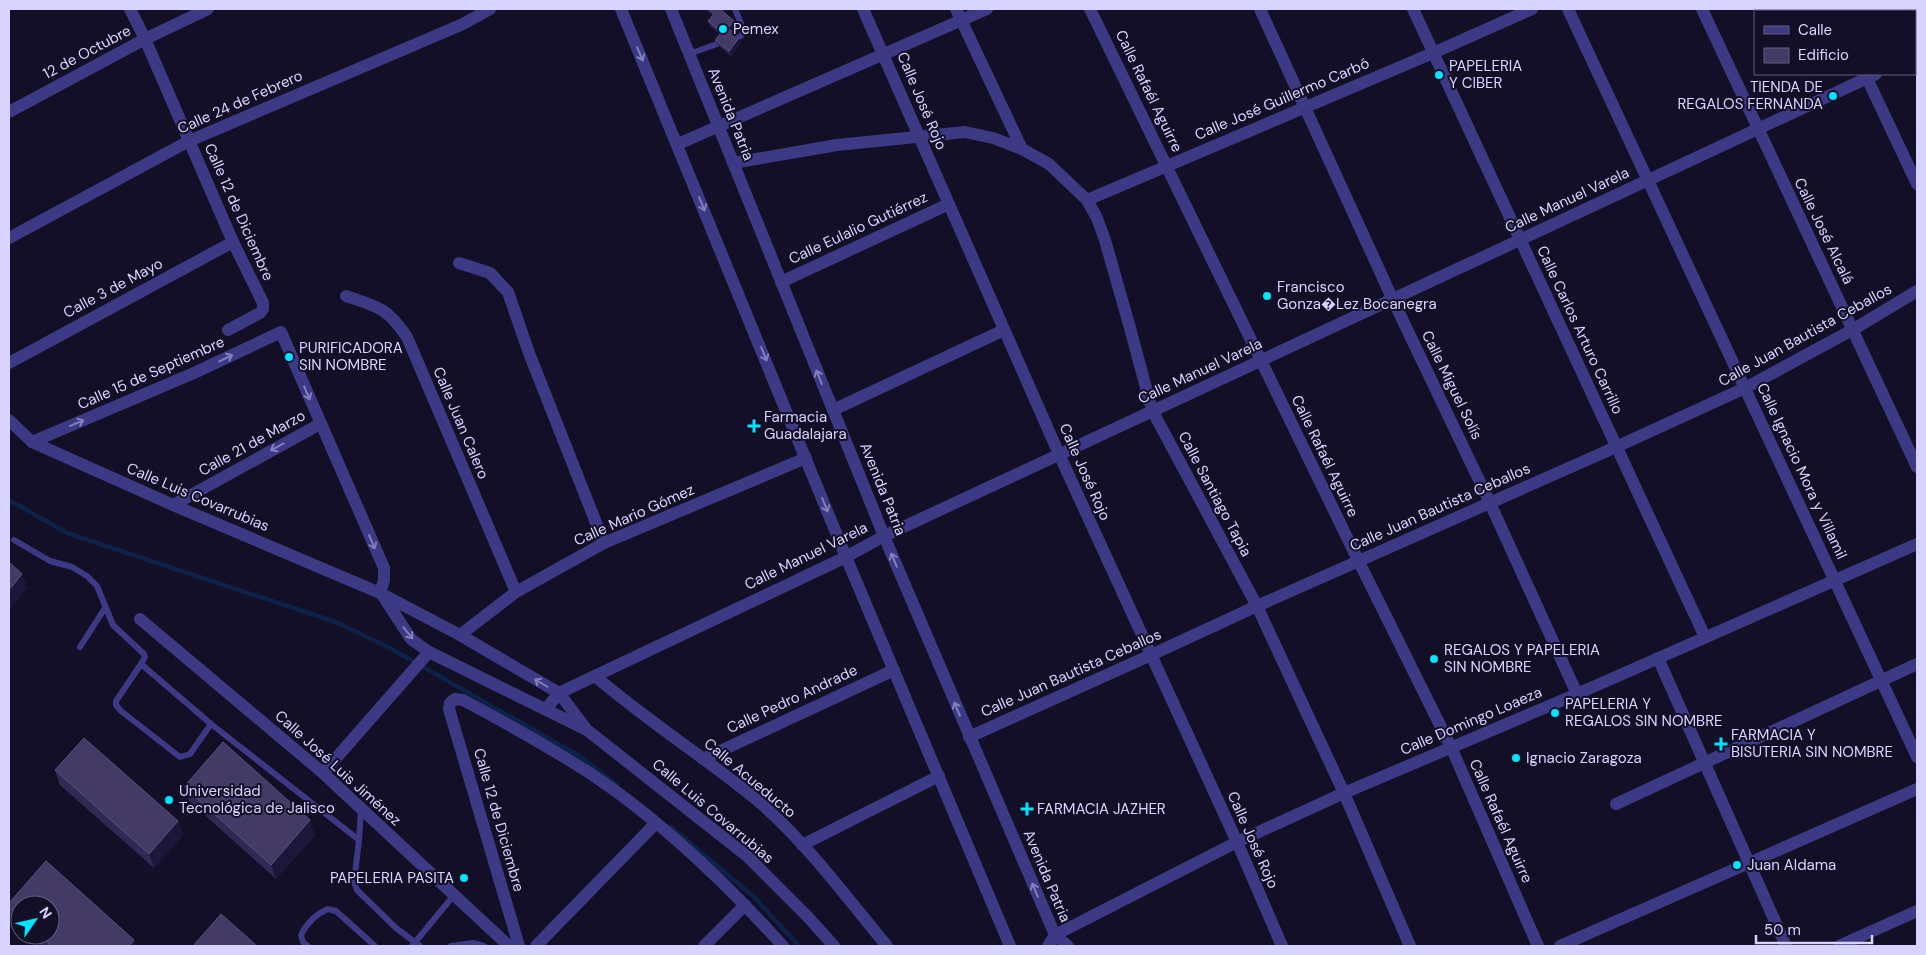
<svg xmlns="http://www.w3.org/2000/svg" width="1926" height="955" viewBox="0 0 1926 955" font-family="'DM Sans',sans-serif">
  <rect width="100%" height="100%" fill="#130f26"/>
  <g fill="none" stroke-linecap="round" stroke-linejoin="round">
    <g stroke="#0c2248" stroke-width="4.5">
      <polyline points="9,500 67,533 336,622 388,647 581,757 617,785"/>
      <polyline points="671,827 754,897 799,946"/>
    </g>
    <g stroke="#3d3a85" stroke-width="6">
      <polyline points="735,9 744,31 741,36 735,38"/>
      <polyline points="689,54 717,44"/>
      <polyline points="14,540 50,561 72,567 87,576 97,586 113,625 144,654 145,657 141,664"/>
      <polyline points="80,647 105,608"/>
      <polyline points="211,724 190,754 180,757 121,711 116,705 116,701 141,664 211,724 359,840"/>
      <polyline points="361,809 359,840 354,882 357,890 396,928 420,946"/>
      <path d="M308 946 303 942 301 935C307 923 316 914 328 909L336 911 375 946"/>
      <polyline points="412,946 454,895"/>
      <polyline points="451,946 473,943 484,946"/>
    </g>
    <g stroke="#3d3a85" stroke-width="12">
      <polyline points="130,9 145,39 233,242 263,303 263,309 260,313 228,330"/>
      <polyline points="863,9 1059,454 1237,842 1282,946"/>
      <polyline points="956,9 1022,149"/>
      <polyline points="1090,9 1359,562 1451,747 1538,946"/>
      <polyline points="1260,9 1393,300 1490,503 1577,694"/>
      <polyline points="1413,9 1705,637"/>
      <polyline points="1568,9 1917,757"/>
      <polyline points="1702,9 1917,467"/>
      <polyline points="1835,9 1836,11"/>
      <polyline points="1915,56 1917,55"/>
      <polyline points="1865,74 1917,184"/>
      <polyline points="9,112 145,39 208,9"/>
      <polyline points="678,144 987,9"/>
      <polyline points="733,163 837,145 965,132 993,138 1022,149 1049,164 1087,200 1097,218 1105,240 1130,328 1152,410 1257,606 1344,793 1410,946"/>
      <polyline points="1087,200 1433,53 1532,9"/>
      <polyline points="9,238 189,141 463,24 490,9"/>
      <polyline points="459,263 490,273 508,292 529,353 604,543"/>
      <polyline points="781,282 949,204"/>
      <path d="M346 296C379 307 387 308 407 337L516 592"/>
      <polyline points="9,363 233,242"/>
      <polyline points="833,410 1004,330"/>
      <polyline points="32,442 194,373 281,332 384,568 384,580 380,593"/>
      <polyline points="173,505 320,424"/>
      <polyline points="140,619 323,773 509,946"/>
      <polyline points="460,635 516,592 604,543 806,458"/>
      <polyline points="1658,658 1786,946"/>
      <path d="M595 676C647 721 705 757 758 801 807 843 846 897 887 946"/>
      <polyline points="546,709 559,693 846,557 884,536 1876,74"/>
      <polyline points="969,737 1151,655 1257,606 1616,447 1745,388 1854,329 1917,291"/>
      <polyline points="703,759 894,670"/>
      <polyline points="323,773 429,652"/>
      <polyline points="1616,804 1917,664"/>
      <polyline points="802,845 939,776"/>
      <path d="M519 946 449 709 450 703 455 699 463 700C506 723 550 747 591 774 662 821 726 883 783 946"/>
      <polyline points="536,946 656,823"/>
      <polyline points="704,946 745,905"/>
      <polyline points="1048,946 1055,935 1237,842 1344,793 1577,694 1917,544"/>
      <polyline points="1560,946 1917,789"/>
      <polyline points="1839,946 1917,911"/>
    </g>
    <g stroke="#3d3a85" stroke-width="12">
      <polyline points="621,9 846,557 1010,946"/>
      <polyline points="671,9 884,536 1055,935 1068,946"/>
      <polyline points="9,420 32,442 173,505 380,593 460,635 559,693 587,730"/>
      <polyline points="381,593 411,639 429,652 587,730 747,856 807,916 834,946"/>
    </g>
  </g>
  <g fill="#312854">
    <polygon points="705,9 728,9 725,13 736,25 731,31 741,43 731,56 717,44 715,40 720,34 710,26 708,21 713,15"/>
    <polygon points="55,770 178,821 183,835 154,868 60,785"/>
    <polygon points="184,787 315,835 276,879 189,801"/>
    <polygon points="46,861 134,940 136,946 41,946 28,935 50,935 50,905 20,905 20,927 12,920 9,912 9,903"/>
  </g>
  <g fill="#1d163a">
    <polygon points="722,9 728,9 723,15 721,10"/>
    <polygon points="734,21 736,25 729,33 728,28"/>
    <polygon points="739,38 741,43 731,56 729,51"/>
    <polygon points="22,574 28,588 9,611 9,590"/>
    <polygon points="310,820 315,835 276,879 271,865"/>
    <polygon points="178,821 183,835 154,868 149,854"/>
    <polygon points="134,940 136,946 129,946"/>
  </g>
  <g fill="#433a66" stroke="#5a527e">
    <polygon points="709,9 722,9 721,10 734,21 728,28 739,38 729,51 715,40 722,32 708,21 714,14"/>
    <polygon points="9,562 22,574 9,590"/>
    <polygon points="84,738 178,821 149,854 55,770"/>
    <polygon points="223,742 310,820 271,865 184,787"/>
    <polygon points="46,861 134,940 129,946 52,946 39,935 50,935 50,905 20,905 20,918 9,908 9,903"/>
    <polygon points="221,914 257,946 193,946"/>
  </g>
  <defs><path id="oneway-shaft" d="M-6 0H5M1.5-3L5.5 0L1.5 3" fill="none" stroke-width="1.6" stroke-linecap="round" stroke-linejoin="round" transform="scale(1.25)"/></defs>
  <g stroke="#837fbc">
    <use href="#oneway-shaft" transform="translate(640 54) rotate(67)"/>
    <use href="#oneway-shaft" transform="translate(702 204) rotate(68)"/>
    <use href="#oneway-shaft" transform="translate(764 354) rotate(68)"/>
    <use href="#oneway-shaft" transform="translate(226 358) rotate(-26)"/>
    <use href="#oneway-shaft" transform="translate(819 377) rotate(-112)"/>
    <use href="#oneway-shaft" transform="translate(307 393) rotate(67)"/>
    <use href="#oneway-shaft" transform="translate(77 423) rotate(-23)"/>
    <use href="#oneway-shaft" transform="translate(277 447) rotate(151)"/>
    <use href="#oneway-shaft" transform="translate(825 505) rotate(68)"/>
    <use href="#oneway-shaft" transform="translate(372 542) rotate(66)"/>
    <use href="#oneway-shaft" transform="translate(894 560) rotate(-113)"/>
    <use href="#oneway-shaft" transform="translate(408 633) rotate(51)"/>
    <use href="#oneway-shaft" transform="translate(541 683) rotate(-150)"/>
    <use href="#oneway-shaft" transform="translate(957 709) rotate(-113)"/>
    <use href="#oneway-shaft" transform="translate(1035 890) rotate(-113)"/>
  </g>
  <g fill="#00e5ff" stroke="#130f26" stroke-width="2">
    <circle cx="723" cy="29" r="5"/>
    <circle cx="1439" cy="75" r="5"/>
    <circle cx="1833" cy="96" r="5"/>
    <circle cx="1267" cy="296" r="5"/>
    <circle cx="289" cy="357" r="5"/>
    <path d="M751.5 418.5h5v5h5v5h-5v5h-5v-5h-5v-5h5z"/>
    <circle cx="1434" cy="659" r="5"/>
    <circle cx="1555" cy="713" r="5"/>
    <path d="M1718.5 736.5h5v5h5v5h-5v5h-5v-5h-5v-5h5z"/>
    <circle cx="1516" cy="758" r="5"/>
    <circle cx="169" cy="800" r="5"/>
    <path d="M1024.5 801.5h5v5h5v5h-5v5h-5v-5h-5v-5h5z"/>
    <circle cx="1737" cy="865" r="5"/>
    <circle cx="464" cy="878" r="5"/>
  </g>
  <g text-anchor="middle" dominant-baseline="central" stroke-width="4" stroke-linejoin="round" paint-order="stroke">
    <g font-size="15" fill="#d9d4ff" stroke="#130f26" text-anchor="start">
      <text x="733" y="29">Pemex</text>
      <text x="1449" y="66">PAPELERIA<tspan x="1449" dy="17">Y CIBER</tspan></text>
      <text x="1823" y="87" text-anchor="end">TIENDA DE<tspan x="1823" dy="17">REGALOS FERNANDA</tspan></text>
      <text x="1277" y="287">Francisco<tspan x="1277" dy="17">Gonza�Lez Bocanegra</tspan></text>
      <text x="299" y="348">PURIFICADORA<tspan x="299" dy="17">SIN NOMBRE</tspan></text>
      <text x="764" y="417">Farmacia<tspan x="764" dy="17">Guadalajara</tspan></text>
      <text x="1444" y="650">REGALOS Y PAPELERIA<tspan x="1444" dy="17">SIN NOMBRE</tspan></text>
      <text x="1565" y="704">PAPELERIA Y<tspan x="1565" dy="17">REGALOS SIN NOMBRE</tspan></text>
      <text x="1731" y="735">FARMACIA Y<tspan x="1731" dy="17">BISUTERIA SIN NOMBRE</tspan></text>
      <text x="1526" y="758">Ignacio Zaragoza</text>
      <text x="179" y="791">Universidad<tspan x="179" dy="17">Tecnológica de Jalisco</tspan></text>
      <text x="1037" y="809">FARMACIA JAZHER</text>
      <text x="1747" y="865">Juan Aldama</text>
      <text x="454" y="878" text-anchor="end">PAPELERIA PASITA</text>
    </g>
    <g font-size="15" fill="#d9d4ff" stroke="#130f26">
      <text transform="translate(87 52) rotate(-28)">12 de Octubre</text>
      <text transform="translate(1149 91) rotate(64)">Calle Rafaél Aguirre</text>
      <text transform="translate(1282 99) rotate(-23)">Calle José Guillermo Carbó</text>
      <text transform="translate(922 101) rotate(67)">Calle José Rojo</text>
      <text transform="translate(240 102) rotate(-24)">Calle 24 de Febrero</text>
      <text transform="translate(731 114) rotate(68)">Avenida Patria</text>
      <text transform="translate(1567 200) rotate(-25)">Calle Manuel Varela</text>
      <text transform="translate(239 212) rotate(66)">Calle 12 de Diciembre</text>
      <text transform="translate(858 228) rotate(-25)">Calle Eulalio Gutiérrez</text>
      <text transform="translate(1824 231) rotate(64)">Calle José Alcalá</text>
      <text transform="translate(113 288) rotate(-28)">Calle 3 de Mayo</text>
      <text transform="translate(1580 330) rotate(65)">Calle Carlos Arturo Carrillo</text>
      <text transform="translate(1805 335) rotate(-29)">Calle Juan Bautista Ceballos</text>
      <text transform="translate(1200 371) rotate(-25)">Calle Manuel Varela</text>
      <text transform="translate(151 373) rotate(-24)">Calle 15 de Septiembre</text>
      <text transform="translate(1452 385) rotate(64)">Calle Miguel Solís</text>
      <text transform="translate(461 423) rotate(67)">Calle Juan Calero</text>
      <text transform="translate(252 443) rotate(-29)">Calle 21 de Marzo</text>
      <text transform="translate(1325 456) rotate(64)">Calle Rafaél Aguirre</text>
      <text transform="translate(1802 471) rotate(65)">Calle Ignacio Mora y Villamil</text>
      <text transform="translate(1085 472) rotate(66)">Calle José Rojo</text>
      <text transform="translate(883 489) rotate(68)">Avenida Patria</text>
      <text transform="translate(1215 494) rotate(62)">Calle Santiago Tapia</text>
      <text transform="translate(198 497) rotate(23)">Calle Luis Covarrubias</text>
      <text transform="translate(1440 507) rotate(-24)">Calle Juan Bautista Ceballos</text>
      <text transform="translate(634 515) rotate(-24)">Calle Mario Gómez</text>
      <text transform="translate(806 556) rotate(-26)">Calle Manuel Varela</text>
      <text transform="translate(1071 673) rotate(-24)">Calle Juan Bautista Ceballos</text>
      <text transform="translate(792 699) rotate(-25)">Calle Pedro Andrade</text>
      <text transform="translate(1471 721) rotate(-23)">Calle Domingo Loaeza</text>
      <text transform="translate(338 768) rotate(42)">Calle José Luis Jiménez</text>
      <text transform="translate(750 778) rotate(40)">Calle Acueducto</text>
      <text transform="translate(713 811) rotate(40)">Calle Luis Covarrubias</text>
      <text transform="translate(499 820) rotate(74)">Calle 12 de Diciembre</text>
      <text transform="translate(1501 821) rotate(66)">Calle Rafaél Aguirre</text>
      <text transform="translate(1253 840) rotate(66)">Calle José Rojo</text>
      <text transform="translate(1047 876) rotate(67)">Avenida Patria</text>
    </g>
  </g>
  <rect width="1926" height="955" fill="none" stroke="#d9d4ff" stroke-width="20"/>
  <rect x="1754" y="10" width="162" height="65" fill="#130f26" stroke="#625e7d"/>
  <rect x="1764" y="26" width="25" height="8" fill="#3d3a85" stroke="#625e7d"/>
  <text x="1798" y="35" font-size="15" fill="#d9d4ff">Calle</text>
  <rect x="1764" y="48" width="25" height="15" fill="#433a66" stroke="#625e7d"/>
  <text x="1798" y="60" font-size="15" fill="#d9d4ff">Edificio</text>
  <g transform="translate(35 920) rotate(56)"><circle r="24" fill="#130f26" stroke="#625e7d"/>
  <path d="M0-4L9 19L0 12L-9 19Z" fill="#00e5ff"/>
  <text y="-8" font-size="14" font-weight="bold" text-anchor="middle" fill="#d9d4ff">N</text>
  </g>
  <path d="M1756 935v8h116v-8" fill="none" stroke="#d9d4ff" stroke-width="2.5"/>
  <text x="1764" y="935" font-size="15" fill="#d9d4ff" stroke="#130f26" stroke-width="4" paint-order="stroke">50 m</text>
</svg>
